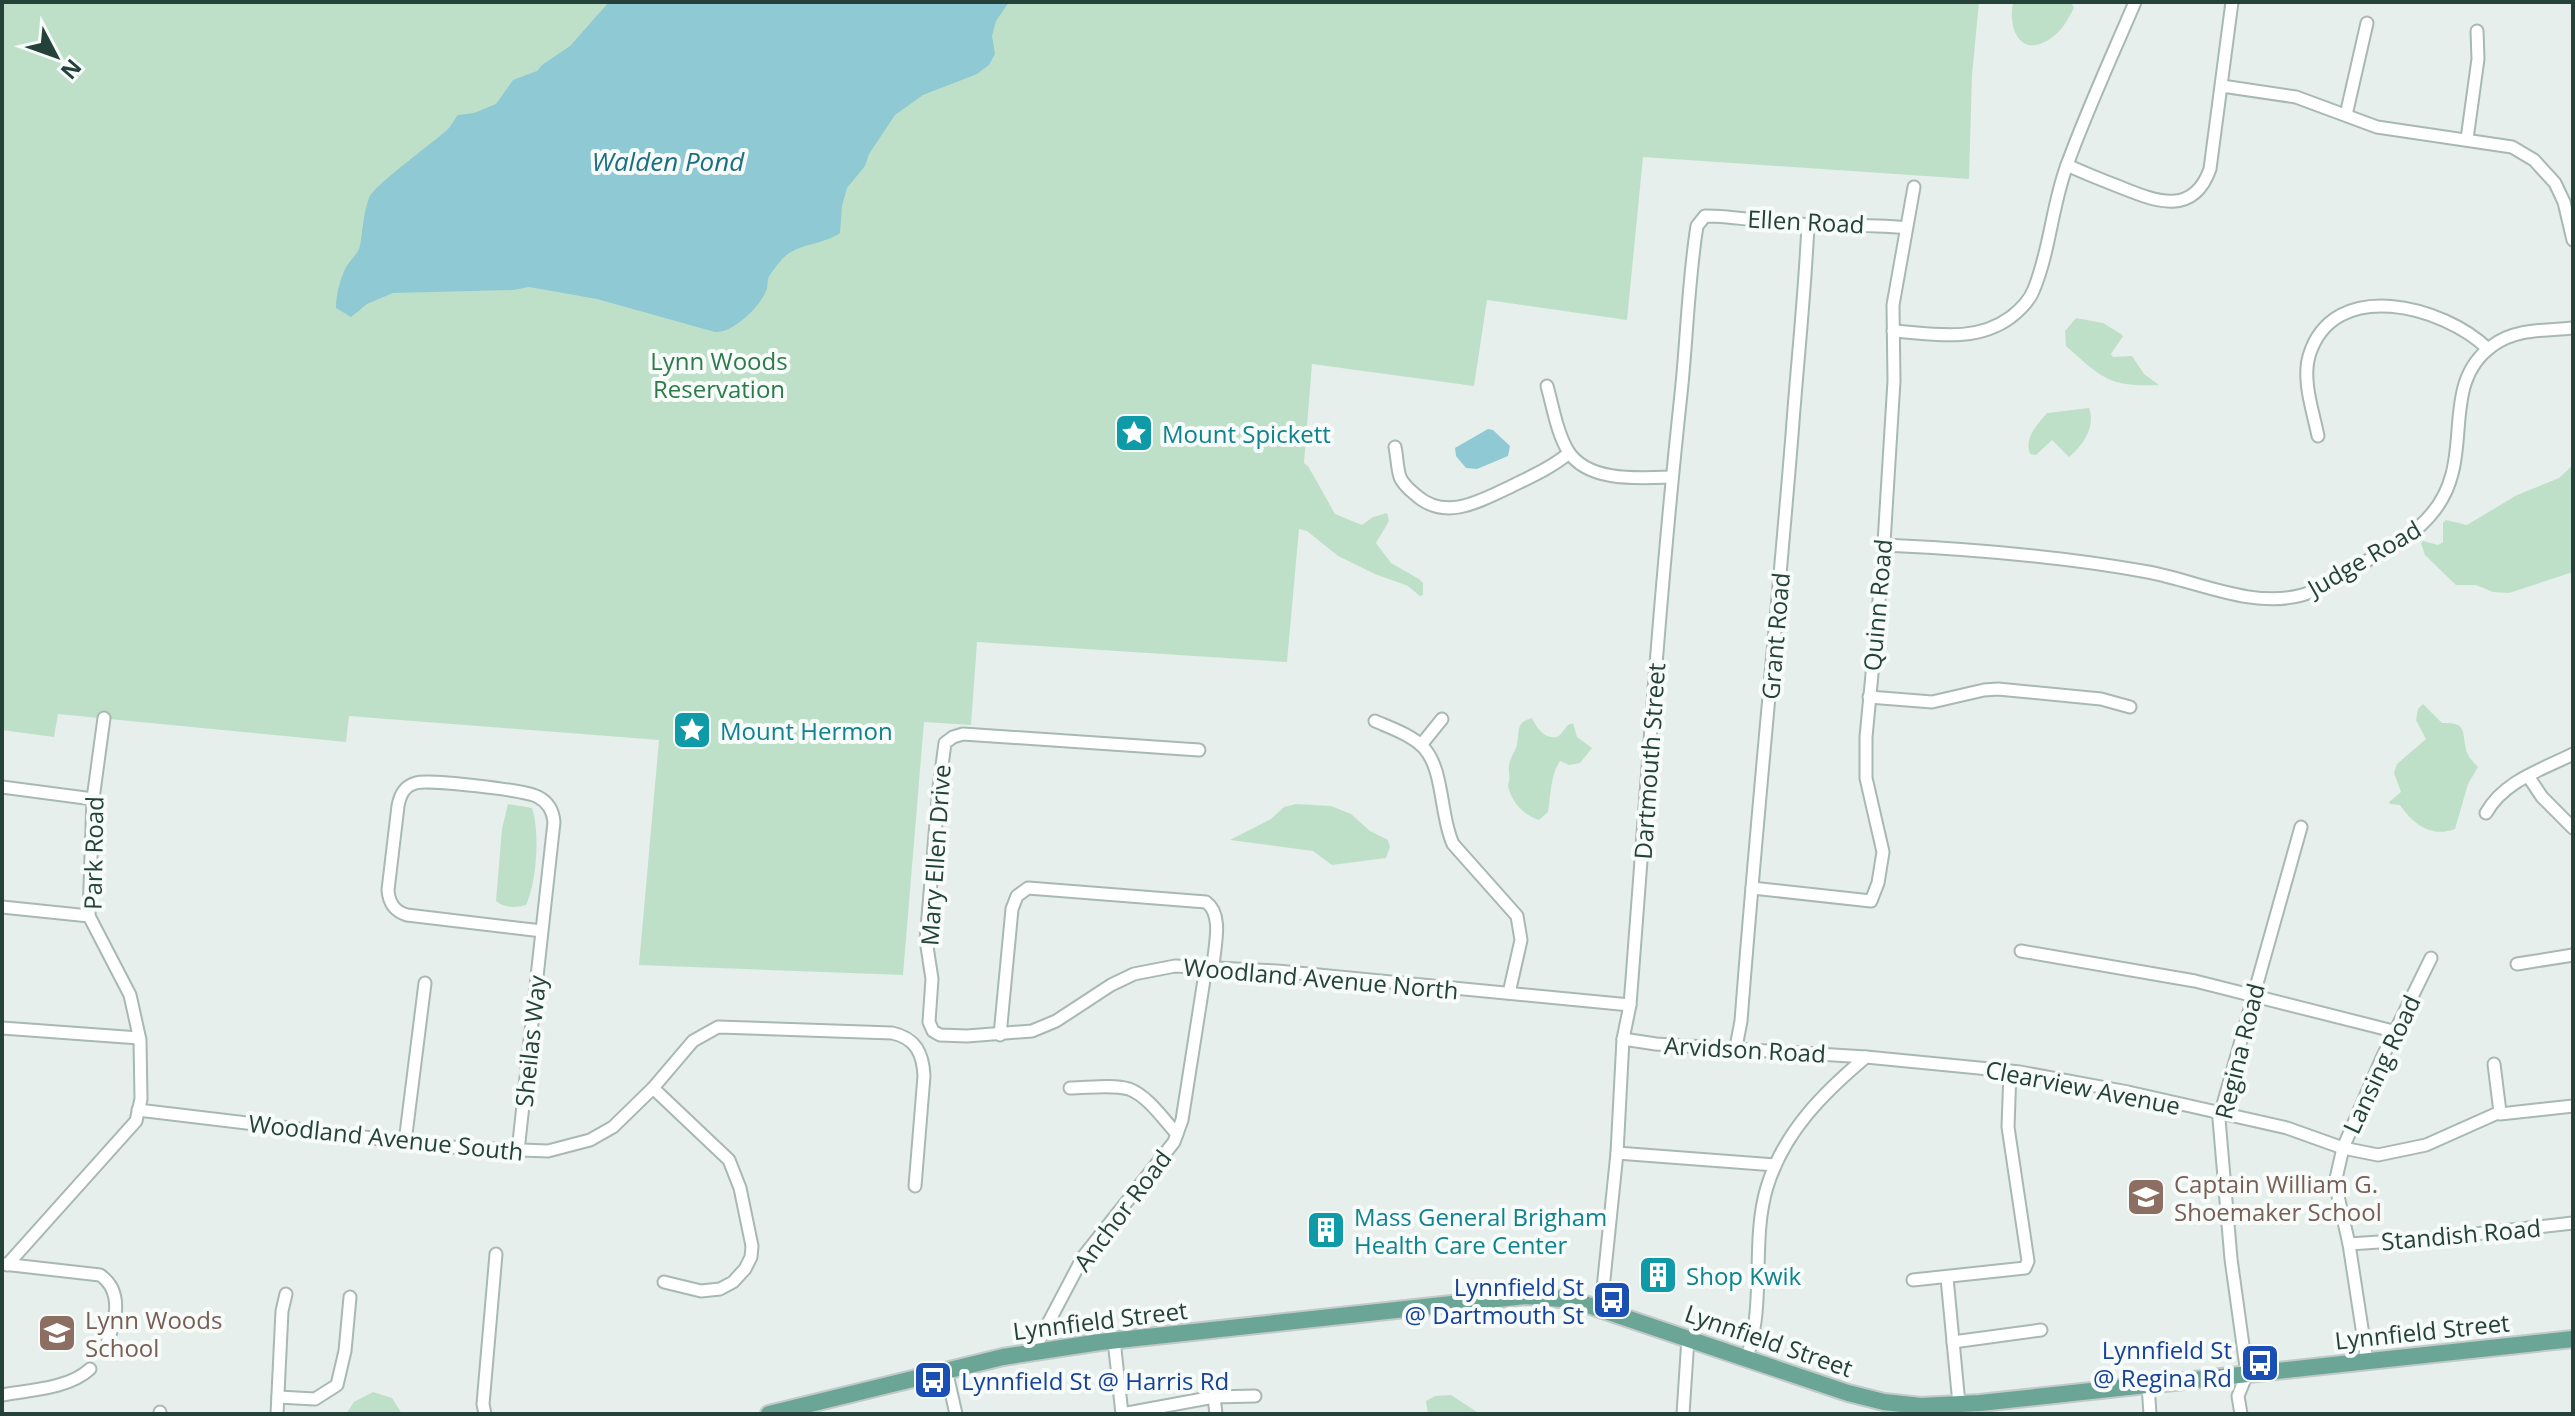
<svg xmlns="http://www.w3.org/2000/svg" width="2575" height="1416" viewBox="0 0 2575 1416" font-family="'Open Sans',sans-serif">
  <rect width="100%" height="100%" fill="#e6efeb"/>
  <g fill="#bfe0c8">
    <polygon points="2,2 1979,2 1972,75 1969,179 1643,157 1627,320 1487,300 1474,386 1312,364 1304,463 1308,466 1335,514 1362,525 1373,517 1387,513 1389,521 1376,543 1391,563 1419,579 1423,583 1423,595 1420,596 1408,586 1375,574 1338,556 1307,531 1299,529 1287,662 977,642 971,725 924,722 903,975 639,965 659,740 349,716 346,742 58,714 54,737 2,730"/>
    <path d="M2013 2H2071L2074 8C2069 17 2063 29 2055 35 2024 61 2007 33 2013 2Z"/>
    <path d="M2076 318 2103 323 2121 334 2123 336 2111 354 2113 357 2132 356 2144 374 2159 385C2109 387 2103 379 2066 346L2065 331Z"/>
    <path d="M2089 408C2096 426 2083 446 2069 457L2052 440 2036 455 2030 454C2024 437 2037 425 2047 413Z"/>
    <polygon points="2573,465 2573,572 2509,593 2493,592 2476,585 2456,585 2425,555 2421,543 2423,541 2438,545 2443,542 2443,523 2446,520 2467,525 2517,495 2559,478"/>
    <path d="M2423 704 2442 723C2467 722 2462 731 2466 749 2467 756 2473 762 2478 767L2468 784 2455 829C2431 838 2413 824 2400 805L2390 804 2389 802 2401 792 2394 773 2397 764 2426 739 2416 720 2418 709Z"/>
    <path d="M1532 718C1537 729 1546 741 1559 736L1568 725 1573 723 1577 737 1592 748 1580 763 1569 765 1560 761C1550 776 1551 795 1548 812L1539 820C1524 816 1510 800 1508 785 1511 777 1508 773 1509 765 1510 758 1515 752 1517 745 1520 732 1515 722 1532 718Z"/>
    <path d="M508 804 532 808C540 832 537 881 526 905 516 908 504 908 496 901L502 829Z"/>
    <polygon points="1296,804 1331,806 1351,814 1370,831 1388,840 1390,847 1386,858 1332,865 1313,851 1230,840 1271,819 1284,807"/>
    <polygon points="373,1392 392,1398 402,1414 346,1414 354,1402"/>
    <polygon points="1451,1395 1480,1414 1428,1414 1426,1401 1435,1396"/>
  </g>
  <g fill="#8ec9d4">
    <path d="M609 2H1009L996 21 992 36 995 54 989 65 977 74 923 95 895 115 869 154 865 166 847 188 842 206 840 233C823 245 799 243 783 258 779 263 770 273 768 279 767 283 768 287 766 291 760 307 732 334 715 332L597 299 529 287 513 290 393 293 367 304 351 317 336 308C336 294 340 280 346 267 350 260 358 254 360 246 363 229 363 215 369 198 373 186 434 142 447 130 452 126 454 119 458 115L474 113 496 104 513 80 537 71 542 65 570 46Z"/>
    <polygon points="1488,429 1493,430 1510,446 1508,456 1477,469 1466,468 1456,456 1455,448"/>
  </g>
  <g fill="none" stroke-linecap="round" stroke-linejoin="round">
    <g stroke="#a8b8b2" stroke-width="15">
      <g id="street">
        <polyline points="2222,86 2296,97 2377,127 2512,147 2534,160 2555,183 2564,202 2573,240"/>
        <polyline points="2346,115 2367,23"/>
        <polyline points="2467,139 2478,59 2477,31"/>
        <path d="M2067 165C2084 173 2102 180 2120 187 2155 201 2193 217 2210 169L2232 2"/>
        <path d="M1893 331C1934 334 1976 343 2011 317 2020 310 2030 300 2034 289 2050 250 2052 205 2067 165 2087 110 2112 56 2135 2"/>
        <path d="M1547 386C1553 407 1557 433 1568 451 1588 483 1641 478 1672 477"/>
        <path d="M2318 436C2313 411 2302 381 2309 356 2333 276 2444 306 2488 349"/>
        <path d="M1395 447C1397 456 1397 468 1400 477 1403 485 1411 491 1417 496 1446 521 1480 501 1510 487 1530 477 1551 468 1569 453"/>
        <path d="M1884 545C1972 549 2061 556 2148 572 2197 581 2252 609 2302 595 2319 590 2335 579 2350 570 2393 546 2439 526 2452 474 2464 430 2449 377 2492 346 2516 328 2545 331 2573 328"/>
        <polyline points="1869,697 1932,702 1984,690 1998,689 2101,699 2130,707"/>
        <path d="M1375 721C1391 728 1412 735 1424 748 1444 770 1440 816 1453 844L1517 916 1521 940 1509 993"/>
        <polyline points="1421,745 1442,719"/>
        <polyline points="1199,750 963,734 953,737 945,743 939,788 926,940 932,979 929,1022 933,1031 940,1035 967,1036 1032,1031 1056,1021 1111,985 1134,974 1175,966 1277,971 1630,1005"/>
        <polyline points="2528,776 2542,797 2573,828"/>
        <polyline points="2,787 93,799"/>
        <path d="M2486 813C2504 781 2541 770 2573 754"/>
        <polyline points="1752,888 1871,901 1878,883 1883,852 1866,778 1866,737 1883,559 1894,381 1893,305 1914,187"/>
        <polyline points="2,907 89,916"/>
        <polyline points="2021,951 2195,981 2393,1031"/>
        <polyline points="2517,964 2573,955"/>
        <polyline points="2,1028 139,1038"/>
        <path d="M1000 1035 1012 909 1017 896 1028 888 1206 902C1224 915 1214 947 1213 967"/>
        <polyline points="1623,1039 1656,1044 1866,1057 2020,1072 2128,1092 2287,1128 2343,1148 2378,1155 2426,1145 2500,1112 2500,1114 2573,1106"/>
        <path d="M1736 1047 1741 1021C1756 825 1776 631 1792 435 1797 365 1805 294 1808 224"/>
        <polyline points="2494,1064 2500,1112"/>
        <polyline points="653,1088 729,1160 740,1188 752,1246 751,1257 745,1269 733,1282 720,1289 701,1291 664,1282"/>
        <path d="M1070 1088C1088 1088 1112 1084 1129 1089 1148 1096 1164 1120 1177 1134"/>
        <path d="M138 1110 447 1147 548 1151 590 1140 613 1127 653 1088 693 1041 718 1027 892 1033C916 1038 923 1054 924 1076L915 1186"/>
        <polyline points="405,1142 425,983"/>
        <path d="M518 1151 542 931 407 915C394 911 389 903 388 890L398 806C400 795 404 786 416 783 428 779 526 790 538 797 548 802 553 811 554 822L542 931"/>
        <polyline points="1617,1153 1775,1165"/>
        <polyline points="2349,1244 2439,1238 2573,1223"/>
        <path d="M3 1264 100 1275C126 1293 114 1326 104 1351"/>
        <polyline points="7,1265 136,1121 141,1099 140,1040 130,995 89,916 93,799 104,718"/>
        <polyline points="1947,1278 1959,1404"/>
        <polyline points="1913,1280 2025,1268 2028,1261 2008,1127 2010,1071"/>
        <path d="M1601 1308 1617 1153 1623 1039 1630 1005C1646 801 1659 597 1681 394 1687 338 1688 282 1697 226L1705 216C1735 216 1763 222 1793 224 1830 226 1868 224 1906 228"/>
        <polyline points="1114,1340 1122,1414 1214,1397 1255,1396"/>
        <polyline points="1953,1342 2041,1330"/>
        <polyline points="1033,1352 1083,1257 1174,1142 1182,1120 1206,967"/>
        <path d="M1747 1359C1750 1347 1753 1334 1755 1322 1761 1278 1754 1230 1767 1187 1784 1132 1823 1093 1866 1057"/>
        <polyline points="2367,1361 2349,1244 2335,1183 2343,1148 2382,1058 2431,958"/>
        <polyline points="946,1370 956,1414"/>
        <polyline points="2148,1385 2150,1414"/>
        <path d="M2 1395C30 1390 68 1389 90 1369"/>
        <polyline points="278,1397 315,1399 337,1385 345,1351 350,1297"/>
        <polyline points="1214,1397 1216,1414"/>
        <polyline points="160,1414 160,1412"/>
        <polyline points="277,1414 282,1311 286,1294"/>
        <polyline points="485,1414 483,1404 496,1254"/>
        <polyline points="1683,1414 1688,1338"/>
        <polyline points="2241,1414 2238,1396 2247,1374 2231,1259 2219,1119 2301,827"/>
      </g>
    </g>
    <g stroke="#c2cac8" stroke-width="20">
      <polyline id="primary" points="769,1414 1003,1357 1100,1342 1526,1296 1573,1300 1848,1393 1884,1402 1921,1406 1980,1403 2573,1339"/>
    </g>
    <use href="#street" stroke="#fff" stroke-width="11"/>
    <use href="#primary" stroke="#6aa596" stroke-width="16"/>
  </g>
  <defs>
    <g id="sight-square" transform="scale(2)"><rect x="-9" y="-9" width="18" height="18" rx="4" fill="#0f9aa8" stroke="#f7fbf9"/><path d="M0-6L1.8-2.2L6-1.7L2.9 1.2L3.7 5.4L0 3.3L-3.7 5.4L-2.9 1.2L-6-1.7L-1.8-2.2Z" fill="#fff"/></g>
    <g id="school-square" transform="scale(2)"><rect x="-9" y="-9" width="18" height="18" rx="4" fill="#8d6e63" stroke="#f7fbf9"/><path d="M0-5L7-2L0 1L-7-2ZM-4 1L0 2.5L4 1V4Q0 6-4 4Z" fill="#fff"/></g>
    <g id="building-square" transform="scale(2)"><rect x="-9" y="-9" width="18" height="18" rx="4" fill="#0f9aa8" stroke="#f7fbf9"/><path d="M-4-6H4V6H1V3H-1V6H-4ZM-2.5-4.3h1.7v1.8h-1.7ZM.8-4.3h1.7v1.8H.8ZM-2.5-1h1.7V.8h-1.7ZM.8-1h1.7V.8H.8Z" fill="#fff"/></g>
    <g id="bus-square" transform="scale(2)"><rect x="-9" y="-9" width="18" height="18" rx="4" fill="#1a4fb4" stroke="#f7fbf9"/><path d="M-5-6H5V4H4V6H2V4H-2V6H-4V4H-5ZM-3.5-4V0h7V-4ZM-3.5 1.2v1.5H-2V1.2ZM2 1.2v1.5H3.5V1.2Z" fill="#fff"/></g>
  </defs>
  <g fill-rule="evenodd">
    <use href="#sight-square" x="1134" y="433"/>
    <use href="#sight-square" x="692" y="730"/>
    <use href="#school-square" x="2146" y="1197"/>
    <use href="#building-square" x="1326" y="1230"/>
    <use href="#building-square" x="1658" y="1275"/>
    <use href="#bus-square" x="1612" y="1300"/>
    <use href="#school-square" x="57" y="1333"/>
    <use href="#bus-square" x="2260" y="1363"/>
    <use href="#bus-square" x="933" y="1380"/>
  </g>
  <g text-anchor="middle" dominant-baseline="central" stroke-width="8" stroke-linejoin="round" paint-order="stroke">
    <g font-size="24" fill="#24423a" stroke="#f7fbf9">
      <text transform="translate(1806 221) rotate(3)">Ellen Road</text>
      <text transform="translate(2364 558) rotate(-30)">Judge Road</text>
      <text transform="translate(1877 605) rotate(-85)">Quinn Road</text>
      <text transform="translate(1775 636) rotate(-85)">Grant Road</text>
      <text transform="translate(1649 761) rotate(-86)">Dartmouth Street</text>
      <text transform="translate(93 853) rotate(-89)">Park Road</text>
      <text transform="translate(935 855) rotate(-86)">Mary Ellen Drive</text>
      <text transform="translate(1321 978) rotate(5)">Woodland Avenue North</text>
      <text transform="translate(530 1041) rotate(-84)">Sheilas Way</text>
      <text transform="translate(1745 1049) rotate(3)">Arvidson Road</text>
      <text transform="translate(2239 1051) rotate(-76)">Regina Road</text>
      <text transform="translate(2381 1064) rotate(-65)">Lansing Road</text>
      <text transform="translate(2083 1087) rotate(11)">Clearview Avenue</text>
      <text transform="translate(386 1137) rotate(6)">Woodland Avenue South</text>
      <text transform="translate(1122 1210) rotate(-53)">Anchor Road</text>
      <text transform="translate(2461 1234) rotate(-5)">Standish Road</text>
      <text transform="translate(1100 1320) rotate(-7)">Lynnfield Street</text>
      <text transform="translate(2422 1331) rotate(-6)">Lynnfield Street</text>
      <text transform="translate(1769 1340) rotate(19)">Lynnfield Street</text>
    </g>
    <g font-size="24" fill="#2d7a4b" stroke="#f7fbf9">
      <text x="719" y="360">Lynn Woods<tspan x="719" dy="28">Reservation</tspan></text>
    </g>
    <g font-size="24" fill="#0d838f" stroke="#f7fbf9" text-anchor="start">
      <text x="1162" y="433">Mount Spickett</text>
      <text x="720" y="730">Mount Hermon</text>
      <text x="1354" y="1216">Mass General Brigham<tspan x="1354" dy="28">Health Care Center</tspan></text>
      <text x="1686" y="1275">Shop Kwik</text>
    </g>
    <g font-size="24" fill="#785e54" stroke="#f7fbf9" text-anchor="start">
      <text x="2174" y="1183">Captain William G.<tspan x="2174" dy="28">Shoemaker School</tspan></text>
      <text x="85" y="1319">Lynn Woods<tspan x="85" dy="28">School</tspan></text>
    </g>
    <g font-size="24" fill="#164399" stroke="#f7fbf9" text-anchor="end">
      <text x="1584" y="1286">Lynnfield St<tspan x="1584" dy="28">@ Dartmouth St</tspan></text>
      <text x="2232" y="1349">Lynnfield St<tspan x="2232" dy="28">@ Regina Rd</tspan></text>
      <text x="961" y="1380" text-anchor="start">Lynnfield St @ Harris Rd</text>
    </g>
    <g font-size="26" font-style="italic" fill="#1c6f80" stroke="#f7fbf9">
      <text x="668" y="161">Walden Pond</text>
    </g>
  </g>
  <rect width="2575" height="1416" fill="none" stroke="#24423a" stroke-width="8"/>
  <g transform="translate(56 56) rotate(131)" stroke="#f7fbf9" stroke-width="6" paint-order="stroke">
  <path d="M0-6L14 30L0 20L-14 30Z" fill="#24423a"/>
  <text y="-12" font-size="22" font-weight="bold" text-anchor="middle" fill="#24423a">N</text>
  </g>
</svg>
